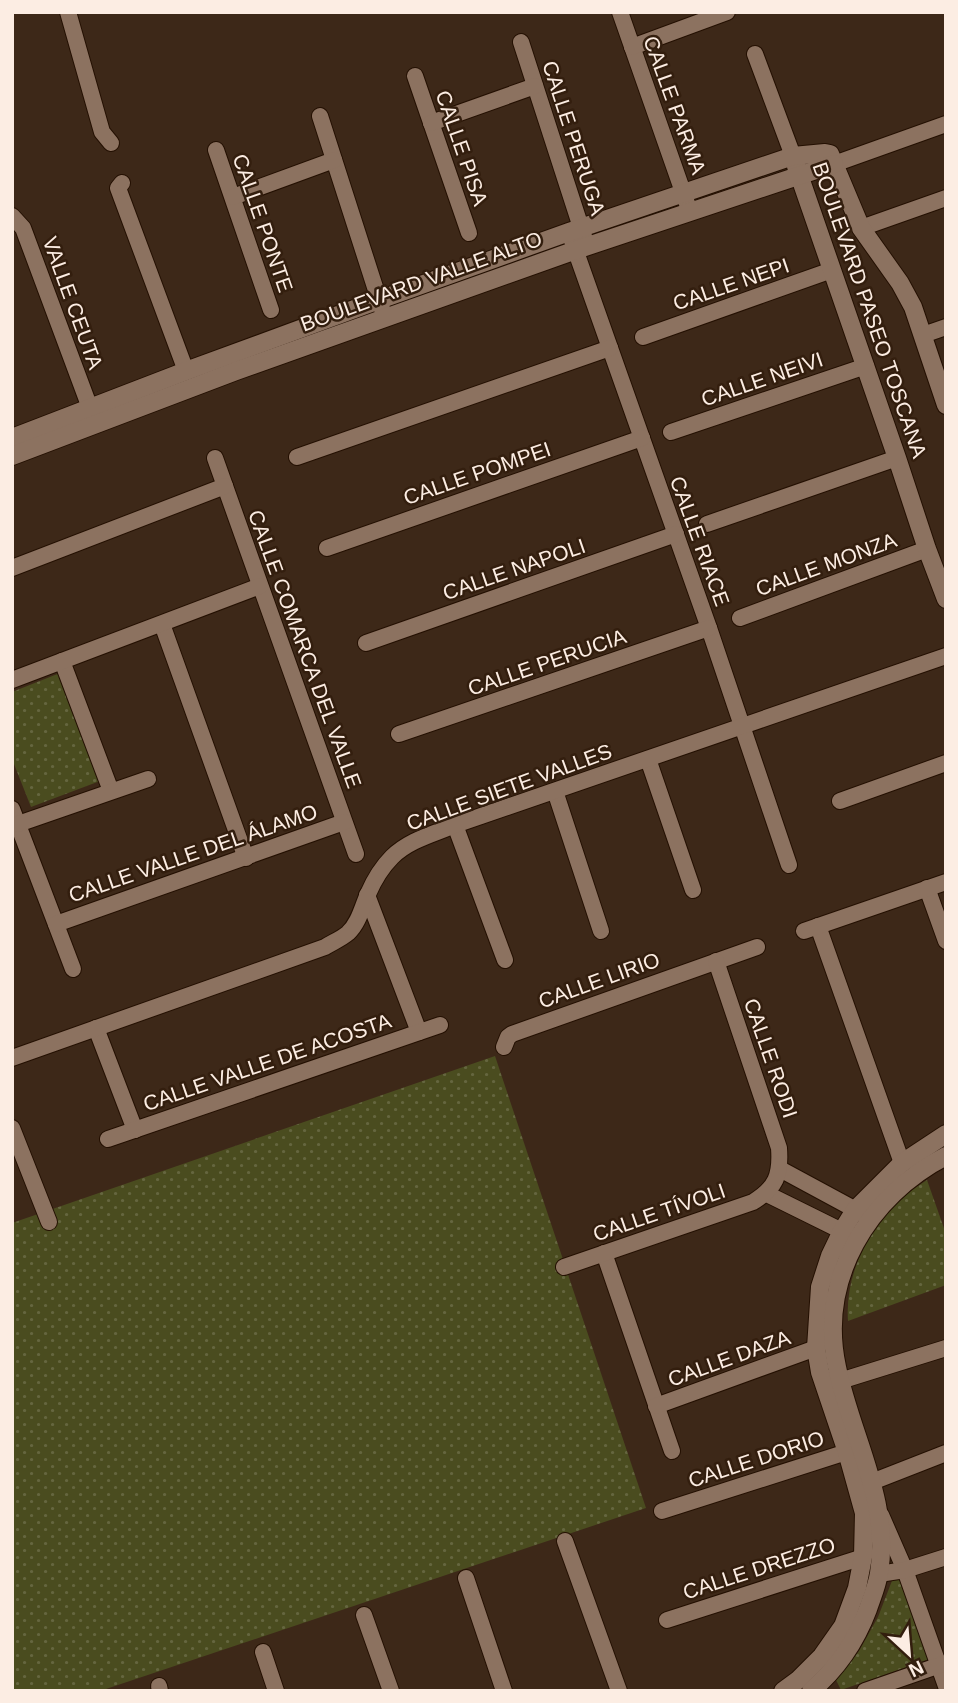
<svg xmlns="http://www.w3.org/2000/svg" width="958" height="1703" viewBox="0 0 958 1703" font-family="Arial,sans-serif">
  <defs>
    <pattern id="grass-dots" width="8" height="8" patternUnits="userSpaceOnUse" patternTransform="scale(1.75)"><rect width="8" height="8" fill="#4a4c1f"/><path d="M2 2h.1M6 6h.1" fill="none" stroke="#65663f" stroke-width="1.8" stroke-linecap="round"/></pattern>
  </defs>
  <rect width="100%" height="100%" fill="#3d2818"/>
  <g fill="url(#grass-dots)">
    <polygon points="60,673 100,781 31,807 12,759 12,692"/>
    <polygon points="495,1056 646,1508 100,1691 12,1691 12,1223"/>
    <path d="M927 1180 946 1234V1285L848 1321C844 1264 880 1208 927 1180Z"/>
    <polygon points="901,1572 932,1658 841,1690 836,1680 859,1651 878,1617 895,1573"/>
  </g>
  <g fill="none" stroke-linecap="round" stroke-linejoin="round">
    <g stroke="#241002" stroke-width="18">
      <g id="minor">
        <polyline points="68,12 102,132 111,143"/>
        <polyline points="620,12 690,212"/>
        <polyline points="521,42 587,246"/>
        <polyline points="632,47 727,12"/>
        <polyline points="755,54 793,156"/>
        <polyline points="415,76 469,233"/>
        <polyline points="320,116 383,312"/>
        <polyline points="431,123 535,86"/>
        <polyline points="216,150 271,310"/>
        <polyline points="834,164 946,124"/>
        <polyline points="122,183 118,188 186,371"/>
        <polyline points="233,197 334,160"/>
        <polyline points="12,216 23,228 90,408"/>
        <polyline points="861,228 946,198"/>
        <polyline points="569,232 709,628 789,865"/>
        <polyline points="923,335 946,327"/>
        <polyline points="643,337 832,270"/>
        <polyline points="671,432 866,366"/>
        <polyline points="297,457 610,348"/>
        <polyline points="215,458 356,854"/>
        <polyline points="707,524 897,458"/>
        <polyline points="327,548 642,438"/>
        <polyline points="12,568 225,486"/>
        <polyline points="740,618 927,549"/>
        <polyline points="162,624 246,858"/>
        <polyline points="366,643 676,534"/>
        <polyline points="62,661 111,791"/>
        <polyline points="12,680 260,586"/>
        <polyline points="399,734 709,628"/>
        <polyline points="648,759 693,890"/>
        <polyline points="555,791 601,931"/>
        <polyline points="840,801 946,763"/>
        <polyline points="12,809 73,969"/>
        <polyline points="18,824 148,779"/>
        <polyline points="455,825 505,960"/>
        <polyline points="927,888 946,941"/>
        <polyline points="367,895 419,1032"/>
        <polyline points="56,924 344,822"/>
        <polyline points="818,926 902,1163"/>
        <polyline points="804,931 946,882"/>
        <polyline points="96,1028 135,1130"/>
        <polyline points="504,1047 508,1037 512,1034 757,947"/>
        <path d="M12 1058 325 947C333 942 341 939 348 933 359 923 362 907 368 894 374 880 381 868 392 857 409 840 434 834 455 825L946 656"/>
        <polyline points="12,1128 49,1222"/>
        <polyline points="108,1139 440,1025"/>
        <polyline points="780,1169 867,1216"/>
        <polyline points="767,1194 852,1236"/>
        <polyline points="604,1253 672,1451"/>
        <path d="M564 1267 753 1202C776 1188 781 1175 779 1148L716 961"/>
        <polyline points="840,1381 946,1348"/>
        <polyline points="656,1406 816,1348"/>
        <polyline points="859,1487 946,1453"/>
        <polyline points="662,1511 856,1449"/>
        <polyline points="881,1515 905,1570 946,1686"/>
        <polyline points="565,1541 619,1691"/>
        <polyline points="879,1574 905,1570 946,1557"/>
        <polyline points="466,1578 504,1691"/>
        <polyline points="364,1615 391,1691"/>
        <polyline points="667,1620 863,1557"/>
        <polyline points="263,1652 276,1691"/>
        <polyline points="159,1686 160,1691"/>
        <polyline points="865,1691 946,1663"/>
      </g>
    </g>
    <g stroke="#241002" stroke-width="20">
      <g id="tertiary">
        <polyline points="796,166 897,458 927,549 946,599"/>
        <polyline points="12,438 186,371 379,300 569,232 793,156 825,153 830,154 861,228 900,283 913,307 946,405"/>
        <polyline points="12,456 236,371 576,250 834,164"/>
        <polyline points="783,1691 798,1680 822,1656 843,1626 857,1588 863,1557 864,1513 847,1452 820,1372 816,1348 820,1287 830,1256 842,1231 855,1210 902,1163 946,1134"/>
        <path d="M811 1691C837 1669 856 1641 868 1609 872 1597 877 1586 879 1573 891 1501 851 1436 837 1367 818 1279 868 1196 946 1156"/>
      </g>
    </g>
    <use href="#minor" stroke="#8c7260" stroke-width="16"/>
    <use href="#tertiary" stroke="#8c7260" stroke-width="18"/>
  </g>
  <g text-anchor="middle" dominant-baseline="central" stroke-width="5" stroke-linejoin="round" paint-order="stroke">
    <g font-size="21" fill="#fcede3" stroke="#331e0e">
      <text transform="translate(675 105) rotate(70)">CALLE PARMA</text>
      <text transform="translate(574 138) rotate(72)">CALLE PERUGA</text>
      <text transform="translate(462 148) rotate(71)">CALLE PISA</text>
      <text transform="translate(263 223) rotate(71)">CALLE PONTE</text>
      <text transform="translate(421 281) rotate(-20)">BOULEVARD VALLE ALTO</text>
      <text transform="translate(731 284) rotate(-19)">CALLE NEPI</text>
      <text transform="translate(73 303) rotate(70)">VALLE CEUTA</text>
      <text transform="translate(870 310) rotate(71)">BOULEVARD PASEO TOSCANA</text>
      <text transform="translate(762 379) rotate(-19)">CALLE NEIVI</text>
      <text transform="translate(477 473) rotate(-19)">CALLE POMPEI</text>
      <text transform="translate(700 541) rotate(70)">CALLE RIACE</text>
      <text transform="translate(826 564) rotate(-20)">CALLE MONZA</text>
      <text transform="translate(514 569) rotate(-19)">CALLE NAPOLI</text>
      <text transform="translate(305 649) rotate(70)">CALLE COMARCA DEL VALLE</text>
      <text transform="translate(547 662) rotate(-19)">CALLE PERUCIA</text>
      <text transform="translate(509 787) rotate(-20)">CALLE SIETE VALLES</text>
      <text transform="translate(193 853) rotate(-19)">CALLE VALLE DEL ÁLAMO</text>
      <text transform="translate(599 980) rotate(-20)">CALLE LIRIO</text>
      <text transform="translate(771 1058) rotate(71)">CALLE RODI</text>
      <text transform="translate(267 1062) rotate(-19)">CALLE VALLE DE ACOSTA</text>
      <text transform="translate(659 1212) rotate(-19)">CALLE TÍVOLI</text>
      <text transform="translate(729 1358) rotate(-20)">CALLE DAZA</text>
      <text transform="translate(756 1459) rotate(-18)">CALLE DORIO</text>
      <text transform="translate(759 1568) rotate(-18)">CALLE DREZZO</text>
    </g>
  </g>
  <rect width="958" height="1703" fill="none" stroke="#fcede3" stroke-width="28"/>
  <g transform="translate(909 1654) rotate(154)" stroke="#331e0e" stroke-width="5" paint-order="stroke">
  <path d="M0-5L12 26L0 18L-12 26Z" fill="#fcede3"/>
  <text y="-10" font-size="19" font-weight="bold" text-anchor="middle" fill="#fcede3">N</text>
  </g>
</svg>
